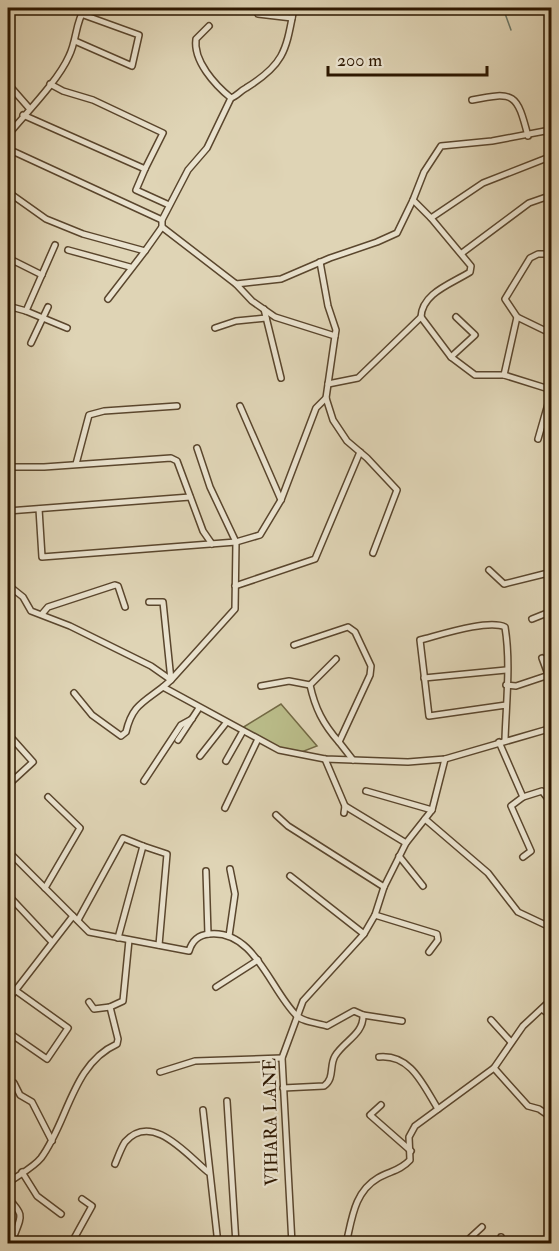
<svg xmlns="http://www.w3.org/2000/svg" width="559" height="1251" viewBox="0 0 559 1251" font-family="'IM FELL Double Pica',serif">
  <rect width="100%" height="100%" fill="#dfd4b5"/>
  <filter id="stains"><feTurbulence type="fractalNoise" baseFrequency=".00333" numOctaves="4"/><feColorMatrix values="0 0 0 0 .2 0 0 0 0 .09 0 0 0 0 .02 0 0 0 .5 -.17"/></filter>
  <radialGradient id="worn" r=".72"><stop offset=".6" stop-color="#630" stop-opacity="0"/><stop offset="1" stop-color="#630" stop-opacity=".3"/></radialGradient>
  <polygon fill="#b9bb88" stroke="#736944" stroke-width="1.5" points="281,704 317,746 299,753 279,747 242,728"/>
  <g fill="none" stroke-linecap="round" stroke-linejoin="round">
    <polyline stroke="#6a7869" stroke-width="1.5" points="503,8 511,30"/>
    <g stroke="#5a462d" stroke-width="8">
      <g id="minor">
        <polyline points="258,14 292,18"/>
        <path d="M209 26 196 39C193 61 215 85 231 98"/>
        <polyline points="75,41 132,66 139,35 81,14"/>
        <polyline points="8,84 29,108"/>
        <path d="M231 98C237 96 240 91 246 88 285 64 286 50 294 8"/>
        <path d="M472 100C515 91 517 94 528 136"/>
        <polyline points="23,115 145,169 163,133 93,100 63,91 50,84"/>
        <path d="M8 135C26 113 58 81 69 56 77 40 75 23 85 8"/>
        <polyline points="552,138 545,131 492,141 441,146 424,172 413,200 431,218 483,183 552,156"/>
        <polyline points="8,149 162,220"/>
        <polyline points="145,169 136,190 169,205"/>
        <polyline points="8,192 46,219 83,234 145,251 162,227 162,220 188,170 207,148 231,98"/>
        <polyline points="162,227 236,284 281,279 330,258 377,242 397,233 413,200"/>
        <polyline points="68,250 130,267"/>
        <polyline points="462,253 529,203 552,195"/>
        <polyline points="8,258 42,275"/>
        <polyline points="320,262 328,306 336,330 335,336"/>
        <polyline points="236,284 252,301 275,317 335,336 326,398 333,420 347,441 367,458 397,490 373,553"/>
        <polyline points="108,299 145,251"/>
        <polyline points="8,306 26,311 55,245"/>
        <polyline points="264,309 281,378"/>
        <polyline points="26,311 67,328"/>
        <path d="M421 317C422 293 451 284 470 272L471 266 431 218"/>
        <polyline points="517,317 552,334"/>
        <polyline points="215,328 236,321 266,318"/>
        <polyline points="31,343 48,307"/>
        <polyline points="451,357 475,335 456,317"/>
        <polyline points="504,375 552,390 538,439"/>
        <polyline points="328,384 358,378 421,317 451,357 475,375 504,375 517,317 505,299 530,258 538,254 552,254"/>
        <polyline points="240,406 281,500"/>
        <polyline points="76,464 89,415 104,411 177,406"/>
        <polyline points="8,467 44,467 171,458 177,461 203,531 212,544"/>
        <polyline points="39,509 42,557 236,542 260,535 281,500 316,408 326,398"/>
        <polyline points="8,511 190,497"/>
        <polyline points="489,570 504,584 552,572"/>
        <polyline points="8,585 23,597 31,611 70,626 151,666 171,680 163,687 279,750 325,759 408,762 445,759 552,728"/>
        <polyline points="235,586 315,559 360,452"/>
        <polyline points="149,602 163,602 171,680 235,609 236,542 210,487 197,448"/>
        <polyline points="42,614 48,607 115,585 118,586 125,607"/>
        <polyline points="532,619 552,611"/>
        <polyline points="294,645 348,627 355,632 371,666 370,675 339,742 353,760"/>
        <polyline points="542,658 552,685"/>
        <path d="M336 659 310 685C315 708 323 724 339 742"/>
        <polyline points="424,678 506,670"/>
        <polyline points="506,685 516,686 549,675"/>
        <polyline points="261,686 289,681 310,685"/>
        <path d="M74 693 92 715 121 736 126 732C132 706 142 703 163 687"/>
        <polyline points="8,734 33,762 8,785"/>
        <polyline points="178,740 199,708"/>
        <path d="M505 740C506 704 511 663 505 627 488 619 440 635 420 640L429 716 506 705"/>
        <polyline points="499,742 523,797"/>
        <polyline points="200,756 226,723"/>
        <polyline points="325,759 345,806 344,813"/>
        <polyline points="226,761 243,731"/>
        <polyline points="144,781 181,725 192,719"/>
        <polyline points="366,791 432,810"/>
        <polyline points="345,806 406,843"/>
        <polyline points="225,808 258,739"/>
        <polyline points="276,815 288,826 384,887"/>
        <polyline points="425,819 488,873 518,912 552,928"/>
        <path d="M8 851 89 932 189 951C192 941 198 935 209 934 254 929 270 989 296 1015 302 1022 318 1023 327 1026L354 1011 363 1015C364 1034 344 1041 335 1056 329 1066 335 1078 324 1086L283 1088"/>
        <polyline points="399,856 423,886"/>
        <polyline points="523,857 531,851 511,806 523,797 542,791 552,804"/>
        <polyline points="206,871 208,934"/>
        <polyline points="290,876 364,934"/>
        <polyline points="45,888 80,828 48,797"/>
        <polyline points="8,895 52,942"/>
        <polyline points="375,915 437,934 438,940 429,952"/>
        <polyline points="78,920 123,838 143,846"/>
        <polyline points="229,936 235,894 230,869"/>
        <polyline points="118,938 143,846 167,854 159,945"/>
        <polyline points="216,987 258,960"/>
        <polyline points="8,1000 73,916"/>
        <polyline points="89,1002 94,1009 110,1007 123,1001 129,940"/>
        <polyline points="542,1009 552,1017"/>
        <polyline points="363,1015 402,1021"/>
        <polyline points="491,1020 511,1042"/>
        <polyline points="8,1032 47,1059 68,1028 15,990"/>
        <path d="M379 1057C411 1054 423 1085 438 1109"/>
        <polyline points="494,1068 523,1026 552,999"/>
        <polyline points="160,1072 195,1061 282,1058"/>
        <polyline points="8,1085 14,1083 20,1095 32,1102 52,1141"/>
        <polyline points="227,1101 236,1244"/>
        <polyline points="381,1105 370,1115 411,1151"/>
        <polyline points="203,1110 218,1244"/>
        <path d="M115 1164C118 1157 121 1148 125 1142 152 1111 187 1155 208 1172"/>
        <polyline points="22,1172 37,1196 61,1214"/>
        <path d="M8 1183C18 1175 33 1168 41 1158 68 1122 72 1064 117 1044L118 1039 110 1007"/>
        <path d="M8 1198C24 1215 22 1215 14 1236L17 1244"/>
        <polyline points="71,1244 92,1206 82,1199"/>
        <polyline points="292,1244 282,1058 303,1001 364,934 375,915 384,887 406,843 432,810 445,759"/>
        <path d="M346 1244C352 1219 354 1192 378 1178 390 1171 400 1171 410 1160L409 1137 415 1126 494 1068 528 1106 539 1109 552 1118"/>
        <polyline points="475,1244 470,1238 482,1227"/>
        <polyline points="500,1244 501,1237"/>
      </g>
    </g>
    <use href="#minor" stroke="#eae3cf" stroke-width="5"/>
  </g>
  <g text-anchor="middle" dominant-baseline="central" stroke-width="4.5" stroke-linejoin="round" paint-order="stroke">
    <g font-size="18" fill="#2d1700" stroke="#eae3cf">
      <text transform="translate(271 1122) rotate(-91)">VIHARA LANE</text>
    </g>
  </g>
  <rect width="559" height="1251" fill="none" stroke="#dfd4b5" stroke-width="30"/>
  <rect x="9" y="9" width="541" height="1233" fill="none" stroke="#2d1700" stroke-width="3"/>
  <rect x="15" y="15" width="529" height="1221" fill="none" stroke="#2d1700" stroke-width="1.5"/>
  <path d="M328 66v9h159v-9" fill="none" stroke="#2d1700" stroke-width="3"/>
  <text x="337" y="66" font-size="18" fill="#2d1700" stroke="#eae3cf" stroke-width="4.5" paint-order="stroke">200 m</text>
  <rect width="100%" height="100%" filter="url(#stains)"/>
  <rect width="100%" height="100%" fill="url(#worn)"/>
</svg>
